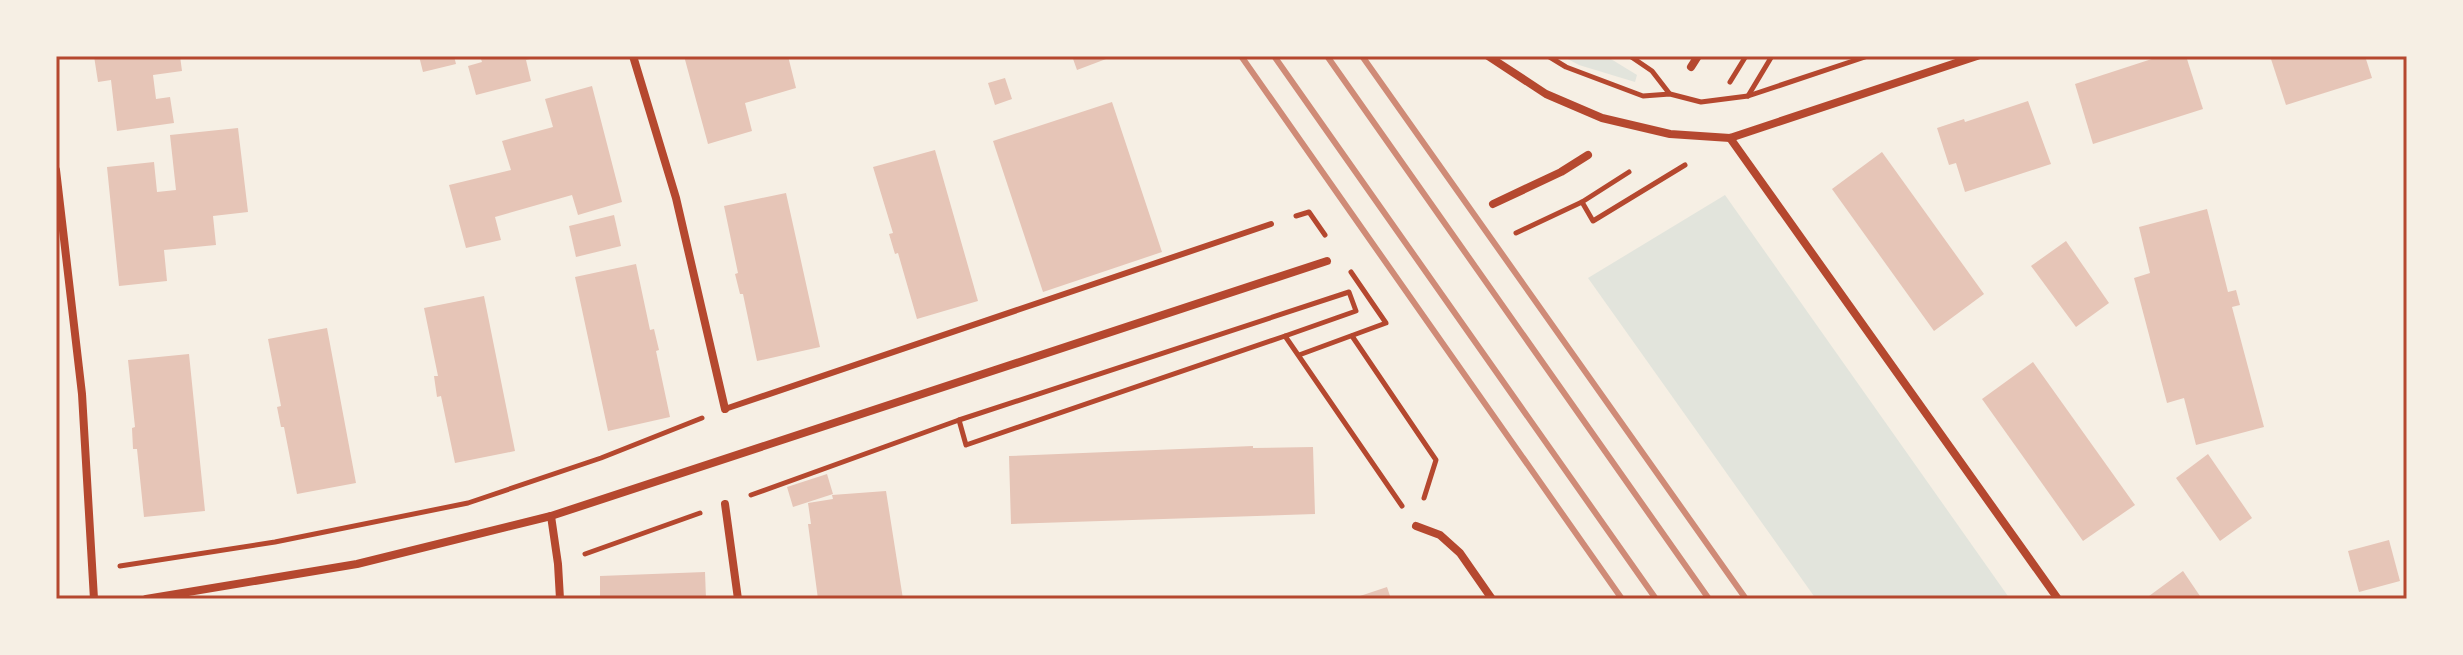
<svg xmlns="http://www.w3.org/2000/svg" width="2463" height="655" viewBox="0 0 2463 655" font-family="'Archivo Narrow',sans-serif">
  <rect width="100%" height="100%" fill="#f6efe4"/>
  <g fill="#e2e4dc">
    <polygon points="1562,56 1606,56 1637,75 1635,82 1579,65"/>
    <polygon points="1725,195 2010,599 1816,599 1588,278"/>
  </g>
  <g fill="#e6c5b7">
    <polygon points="94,56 180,56 182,71 153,75 156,99 170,97 174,123 117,131 111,80 98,82"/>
    <polygon points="419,56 454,56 456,64 423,72"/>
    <polygon points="480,56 538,56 539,57 526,60 531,81 476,95 468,66 482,62"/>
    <polygon points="684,56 788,56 796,88 745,103 752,131 708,144"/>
    <polygon points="1072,56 1114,56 1077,70"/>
    <polygon points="2161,56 2186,56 2203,109 2093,144 2075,84"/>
    <polygon points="2270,56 2365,56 2372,78 2286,105"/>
    <polygon points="1005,78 1012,99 995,105 988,83"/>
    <polygon points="592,86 622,202 578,215 572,195 495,217 501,240 466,248 449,185 511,170 502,141 553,127 545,99"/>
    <polygon points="2028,101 2051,164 1965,192 1956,163 1949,165 1937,128 1964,119 1965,122"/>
    <polygon points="1112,102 1162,252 1043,292 993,141"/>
    <polygon points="238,128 248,212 213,216 216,245 164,250 167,281 119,286 107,167 154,162 157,192 176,190 170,135"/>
    <polygon points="935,150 978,301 917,319 898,253 895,254 889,234 893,233 873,167"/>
    <polygon points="1882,152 1984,294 1934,331 1832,189"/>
    <polygon points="786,193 820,347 757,361 743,294 740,294 735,274 738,273 724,206"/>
    <polygon points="2207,209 2228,292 2236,290 2240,305 2232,307 2264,427 2196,445 2184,398 2167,403 2134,278 2150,273 2139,227"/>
    <polygon points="614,215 621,246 576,257 569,226"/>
    <polygon points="2066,241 2109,303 2076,327 2031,266"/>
    <polygon points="636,264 650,330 654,329 659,350 656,351 670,417 608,431 575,277"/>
    <polygon points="484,296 515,451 455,463 441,396 437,397 434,376 438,376 424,308"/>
    <polygon points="327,328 356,483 297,494 284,427 281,427 277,407 281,406 268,339"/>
    <polygon points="189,354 205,511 144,517 137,449 133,449 132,428 135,427 128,360"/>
    <polygon points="2033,362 2135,505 2083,541 1982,399"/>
    <polygon points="1253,446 1253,448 1313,447 1315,514 1011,524 1009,456"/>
    <polygon points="2208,454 2252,518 2220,541 2176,478"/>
    <polygon points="827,474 833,494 793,507 787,487"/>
    <polygon points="886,491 903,599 818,599 808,524 811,524 808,503 833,499 832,495"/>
    <polygon points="2389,540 2400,581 2359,592 2348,551"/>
    <polygon points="2183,571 2202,599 2145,599"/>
    <polygon points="705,572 706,599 600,599 600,576"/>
    <polygon points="1387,587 1391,599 1354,599 1354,598"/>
  </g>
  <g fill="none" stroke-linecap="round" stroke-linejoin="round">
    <g stroke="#b5482f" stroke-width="5">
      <polyline points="1548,56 1566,67 1643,96 1670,94 1701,102 1748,96 1868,56"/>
      <polyline points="1630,56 1652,71 1669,93"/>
      <polyline points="1730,82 1746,56"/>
      <polyline points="1748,96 1772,56"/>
      <polyline points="1582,202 1593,221 1685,165"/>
      <polyline points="1296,216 1309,212 1325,235"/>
      <polyline points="1516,233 1582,202 1629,172"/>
      <polyline points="1352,336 1436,460 1424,498"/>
      <polyline points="1299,355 1386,323 1351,272"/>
      <polyline points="959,420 1349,292 1356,311 1285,336"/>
      <polyline points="751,495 959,420 966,445 1285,336 1402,506"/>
      <polyline points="585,554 700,513"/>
      <polyline points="120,566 275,542 468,503 601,458 702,418"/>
    </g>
    <polyline stroke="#b5482f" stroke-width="6" points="725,409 1271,224"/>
    <g stroke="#b5482f" stroke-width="8">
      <polyline points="633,56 676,198 725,409"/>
      <polyline points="1488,56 1546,94 1602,118 1670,134 1730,138 1977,56"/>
      <polyline points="1691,67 1698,56"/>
      <polyline points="1730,138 2058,599"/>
      <polyline points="56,170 82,394 94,599"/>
      <polyline points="1493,204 1561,172 1588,155"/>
      <polyline points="725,504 738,599"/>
      <polyline points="551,516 558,564 560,599"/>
      <polyline points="1416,526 1440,535 1460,553 1492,599"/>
      <polyline points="146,599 357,564 551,516 1327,261"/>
    </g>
    <g stroke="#cf8b77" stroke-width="6">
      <polyline points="1241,56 1622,599"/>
      <polyline points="1274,56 1656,599"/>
      <polyline points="1327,56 1709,599"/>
      <polyline points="1362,56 1746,599"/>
    </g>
  </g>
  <rect width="2463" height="655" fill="none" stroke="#f6efe4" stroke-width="116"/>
  <rect x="58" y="58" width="2347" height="539" fill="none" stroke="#b5482f" stroke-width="3"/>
</svg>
